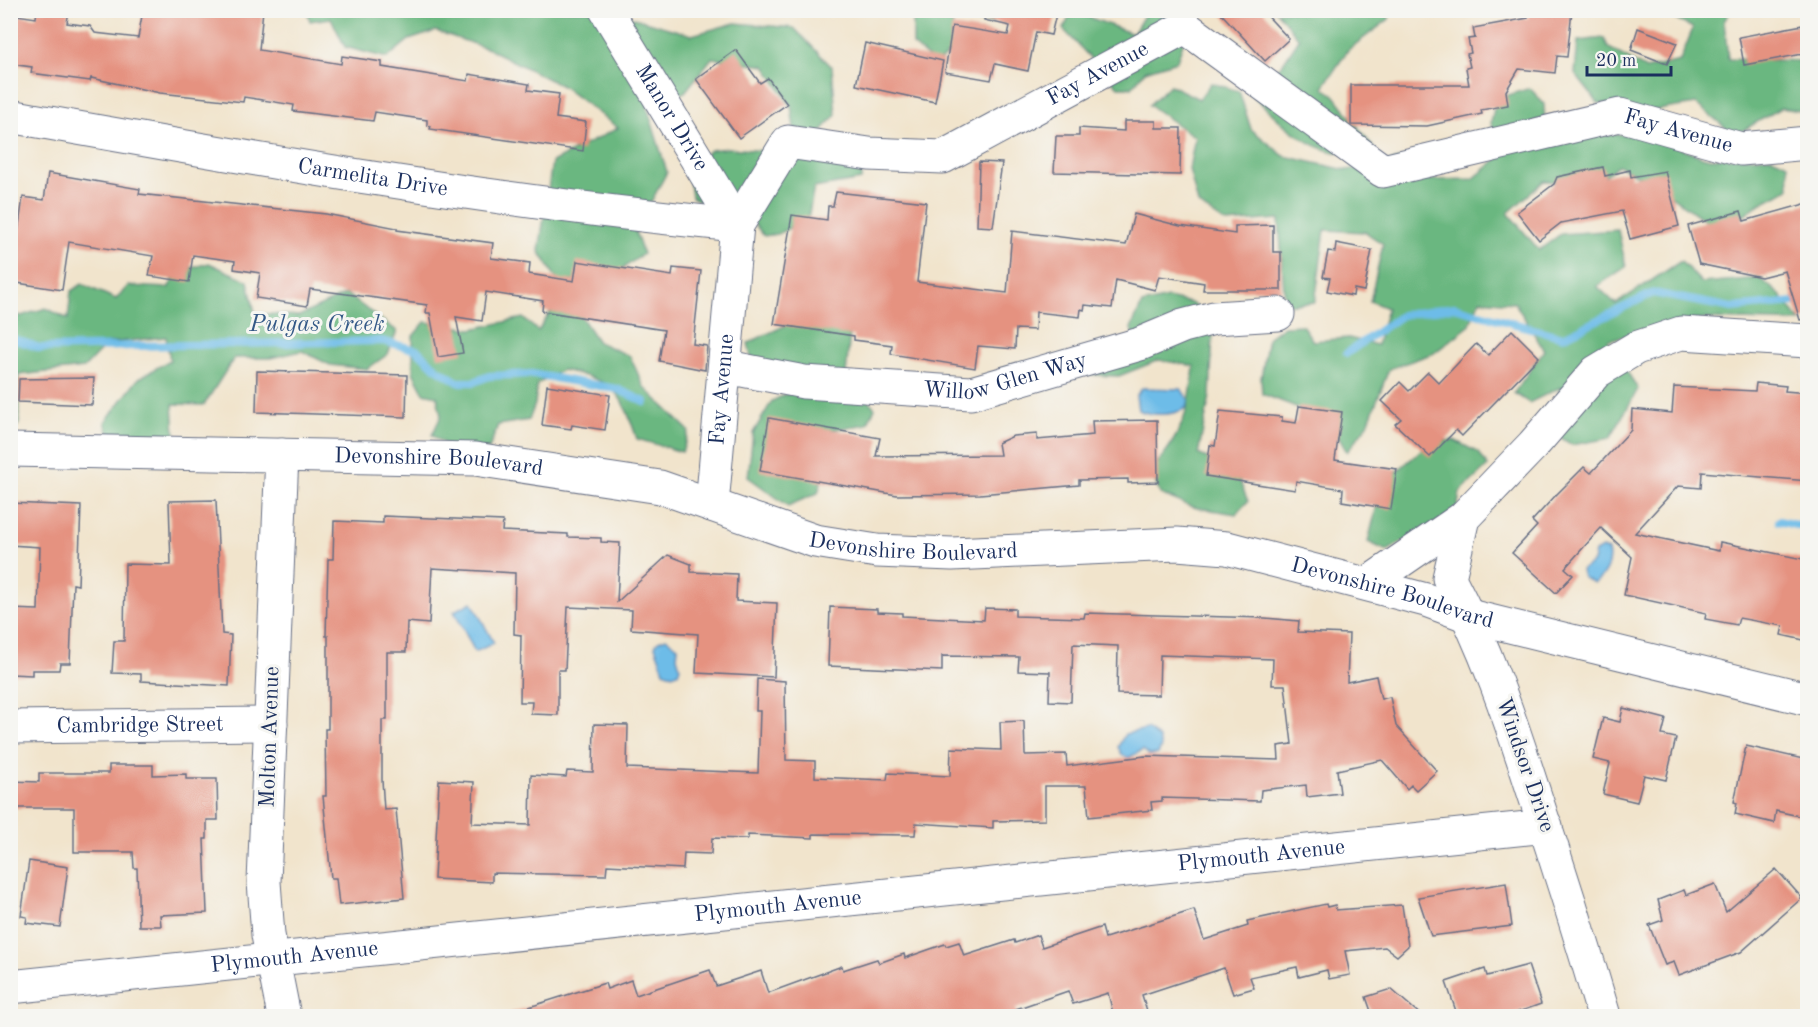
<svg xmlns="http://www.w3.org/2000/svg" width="1818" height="1027" viewBox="0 0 1818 1027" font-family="'Old Standard TT',serif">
  <rect width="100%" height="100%" fill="#f6f6f2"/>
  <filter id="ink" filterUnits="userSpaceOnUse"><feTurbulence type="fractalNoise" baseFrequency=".0167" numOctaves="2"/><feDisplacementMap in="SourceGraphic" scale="12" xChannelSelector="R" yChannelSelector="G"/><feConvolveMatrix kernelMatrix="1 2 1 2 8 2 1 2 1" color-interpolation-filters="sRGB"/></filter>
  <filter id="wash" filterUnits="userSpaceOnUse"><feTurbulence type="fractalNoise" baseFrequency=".008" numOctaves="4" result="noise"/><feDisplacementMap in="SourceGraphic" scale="24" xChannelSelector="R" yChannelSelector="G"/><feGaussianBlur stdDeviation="1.35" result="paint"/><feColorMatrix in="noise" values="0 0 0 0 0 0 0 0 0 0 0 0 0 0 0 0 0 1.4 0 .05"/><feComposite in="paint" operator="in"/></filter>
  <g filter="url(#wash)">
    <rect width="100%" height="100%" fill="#f1e4cc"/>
    <g fill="#6ab780" stroke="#42736f" stroke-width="1.5">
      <polygon points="607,10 692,35 735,23 794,28 832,67 836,115 818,135 794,128 791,106 765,66 712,58 685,92 647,107 667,172 651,202 627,208 643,254 604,282 558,281 539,251 552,162 618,128 562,86 489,49 436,31 409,40 387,58 345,47 331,18 310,21 307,11"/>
      <polygon points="898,11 997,11 992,23 951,18 957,46 936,64 913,45 913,12"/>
      <polygon points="1073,11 1133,34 1146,12 1145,11 1194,11 1177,61 1145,71 1132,87 1118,87 1063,29"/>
      <path d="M1276 11H1390L1389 19 1348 50 1323 87 1335 96 1376 151C1363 152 1347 155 1334 152 1300 145 1273 114 1248 91L1282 65 1299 39Z"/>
      <polygon points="1658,11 1731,11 1724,21 1728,59 1807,61 1807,112 1781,108 1735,135 1696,104 1651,111 1598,103 1575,74 1578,41 1604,38 1609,48 1646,69 1680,61 1693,28"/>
      <polygon points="1211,83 1239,91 1251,129 1284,156 1346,170 1366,168 1407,157 1429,180 1473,179 1502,155 1491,123 1496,99 1530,88 1544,104 1546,146 1598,135 1645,134 1705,158 1772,157 1788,164 1789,189 1756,206 1723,233 1653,183 1618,165 1595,184 1544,181 1508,213 1539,250 1561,234 1618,230 1626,267 1597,286 1616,304 1681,261 1702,283 1760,278 1780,295 1801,322 1706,319 1607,340 1638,389 1610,438 1572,445 1547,429 1561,387 1529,403 1514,393 1544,350 1515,303 1480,300 1469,326 1434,353 1389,369 1368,424 1347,452 1328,419 1262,394 1261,378 1268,338 1284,326 1302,325 1313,341 1349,338 1377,345 1387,308 1370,301 1383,244 1365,232 1325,230 1315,302 1285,305 1279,219 1226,223 1198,204 1189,169 1195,137 1149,105 1170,85 1199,99"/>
      <polygon points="728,148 863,159 861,180 814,188 808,218 778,234 764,236 736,201 703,203 692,197 688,170 710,150"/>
      <polygon points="209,263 248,281 255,313 299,316 346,294 397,331 388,354 367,369 330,365 302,351 270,358 234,358 204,405 173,404 175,435 156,449 113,446 105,422 138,379 170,360 166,337 108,343 84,368 19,375 19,424 11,433 11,313 21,316 46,308 68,319 71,291 82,284 116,299 128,286 168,288 179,271"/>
      <path d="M1168 298 1191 303 1201 310 1213 332 1210 396 1198 454 1235 470 1248 501 1236 514 1192 507 1160 494 1151 471C1181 437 1190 411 1194 366L1159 360 1119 376 1089 375 1138 357 1131 328 1142 304Z"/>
      <path d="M572 303 598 342 630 356 644 387 689 431 682 452 637 439C620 388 615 382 562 370L537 384 535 404 529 420 498 425 489 449 453 450 432 435 441 416 437 396 424 393 413 372V336L425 322 472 329 523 318 538 331 554 307Z"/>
      <polygon points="801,318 851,322 846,374 875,408 867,424 812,433 828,459 818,493 788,506 748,477 753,433 772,401 794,390 751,358 748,343"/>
      <polygon points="1454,440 1479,453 1488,466 1460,492 1457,511 1387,551 1368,542 1382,484 1430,443"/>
    </g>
    <g fill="#6dbce8" stroke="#4476a3" stroke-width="1.5">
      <path d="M1142 388 1181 389 1189 400 1186 408C1173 416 1153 416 1138 410L1136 396Z"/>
      <path d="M1602 548 1608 551C1611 564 1605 576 1594 583L1583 578 1581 570 1593 562 1595 552Z"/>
      <polygon points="472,602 494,643 475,652 454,611"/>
      <polygon points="666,638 678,647 677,657 680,667 678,673 672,675 664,671 655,646 658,641"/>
      <polygon points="1147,729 1159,739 1161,747 1158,754 1149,755 1143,750 1128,758 1122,755 1118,747 1125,734"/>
    </g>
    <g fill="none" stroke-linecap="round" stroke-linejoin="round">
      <g stroke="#6dbce8" stroke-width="8">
        <polyline points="10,338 40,348 382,341 417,350 436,368 458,382 474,382 489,376 532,374 617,389 645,402"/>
        <polyline points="1347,353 1402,315 1454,307 1563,337 1653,293 1732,308 1805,301"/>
        <polyline points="1779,521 1808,528"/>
      </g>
    </g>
    <g id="blocks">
      <g fill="#e59280">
        <polygon points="37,10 69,10 67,23 90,26 95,33 138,38 143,10 263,10 259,50 341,64 342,56 382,62 382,67 468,81 469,74 529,84 528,90 559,94 556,118 586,122 583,151 430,129 431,126 427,125 427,120 375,112 373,121 293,111 294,105 244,97 243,102 160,93 91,78 90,81 31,73 32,67 10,64 10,54 17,15 36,18"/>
        <polygon points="985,10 1057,10 1051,35 1036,32 1028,71 995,64 991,80 945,72 952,26 1008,35 1010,26 984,20"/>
        <polygon points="1218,10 1262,10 1289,39 1265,61"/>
        <polygon points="1529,10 1572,10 1567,57 1557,56 1555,73 1519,69 1506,91 1508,105 1481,110 1482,114 1427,126 1351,125 1351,85 1469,85 1466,68 1470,67 1467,54 1471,53 1468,39 1475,38 1473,28 1528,18"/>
        <polygon points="1808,24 1808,53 1744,65 1739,37"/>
        <polygon points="1638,28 1677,43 1667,64 1631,50"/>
        <polygon points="865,43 943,61 935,102 856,85"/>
        <polygon points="736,50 760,83 768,78 787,104 739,138 696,79"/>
        <polygon points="1124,121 1156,121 1156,128 1181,128 1180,175 1054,172 1056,136 1079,136 1079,128 1124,131"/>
        <polygon points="979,162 1002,163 993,227 977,226"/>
        <polygon points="1603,167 1605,176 1630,170 1631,177 1665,171 1679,226 1630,239 1622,211 1561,223 1539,240 1517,212 1554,184 1557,177"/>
        <polygon points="48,173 140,189 139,194 326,214 397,228 397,230 493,243 491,258 530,263 529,274 574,281 577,261 672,276 673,268 701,271 693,344 707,346 705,370 659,361 664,330 542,311 543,301 486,292 482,321 456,317 463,353 438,357 430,313 426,313 427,305 310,289 307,306 256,298 260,273 234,269 235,261 193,255 189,282 149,276 153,256 69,242 62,290 11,282 23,197 44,200"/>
        <polygon points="836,192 926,202 917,282 1007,293 1012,231 1126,245 1134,214 1180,226 1235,234 1235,226 1273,225 1273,252 1281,252 1281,290 1203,290 1204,283 1159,276 1155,290 1116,280 1112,308 1085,305 1084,310 1081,309 1080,317 1036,312 1035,330 1016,329 1015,349 978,346 975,368 891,354 892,345 854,340 854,336 774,324 792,215 827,220 828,206 833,206"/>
        <polygon points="1808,203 1808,319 1800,320 1785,271 1761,277 1699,264 1688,226 1741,211 1744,221"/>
        <polygon points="1336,243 1372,250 1364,291 1354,289 1353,296 1327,291 1330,278 1323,277 1328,251 1335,252"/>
        <polygon points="1512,330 1539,357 1462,436 1456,430 1430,457 1395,424 1401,419 1382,401 1400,382 1409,391 1428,372 1439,383 1476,344 1488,355"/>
        <polygon points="257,371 407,375 406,417 256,412"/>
        <polygon points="94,378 92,405 18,402 19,379"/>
        <polygon points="1756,383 1786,386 1785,391 1808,393 1808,481 1702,472 1701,488 1678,486 1635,533 1719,551 1720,542 1808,560 1808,641 1781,635 1783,626 1739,618 1737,625 1705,619 1706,613 1624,595 1632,557 1601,528 1565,568 1573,575 1556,593 1512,553 1537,526 1532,521 1556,495 1584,467 1591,473 1631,430 1632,409 1672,413 1674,387 1755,391"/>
        <polygon points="547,385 610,395 605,430 572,425 571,429 542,425"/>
        <polygon points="1299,406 1342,412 1335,460 1397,469 1391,509 1342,501 1343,489 1296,481 1295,490 1206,476 1210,445 1215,446 1220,411 1282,417 1282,421 1296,423"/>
        <polygon points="769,418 880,438 876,456 1000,455 998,443 1013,436 1037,434 1037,440 1093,435 1092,421 1157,420 1158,482 1128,483 1128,479 1079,480 1079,485 980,494 897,495 760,471"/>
        <polygon points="216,500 222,634 231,635 229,686 141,681 141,674 112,673 114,641 124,641 125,564 171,565 169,501"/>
        <polygon points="10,503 81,506 78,585 73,584 70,663 60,663 59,670 32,670 32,675 10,674 10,609 38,610 40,547 10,545"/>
        <polygon points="383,516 503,521 502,531 568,534 568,537 601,538 601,542 620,543 617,602 668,555 691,564 691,572 737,574 736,601 777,603 774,677 696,673 698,634 631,629 632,610 568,607 565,670 558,670 558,715 531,714 532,702 520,702 521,635 514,634 515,573 432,568 429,624 407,622 406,652 387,652 387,720 382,720 382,780 384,810 396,809 404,898 339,905 336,878 331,878 323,796 326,796 325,729 328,729 328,636 326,636 328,559 333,559 334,521 383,523"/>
        <polygon points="830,607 877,609 877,612 902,613 902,616 984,620 985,608 1015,609 1015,616 1084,618 1085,613 1265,618 1299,621 1298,632 1349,634 1347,682 1376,676 1381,699 1390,697 1396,726 1437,771 1416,790 1411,785 1407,789 1382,760 1337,770 1340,793 1307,797 1306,785 1261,790 1260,801 1162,798 1162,801 1151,802 1152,810 1089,817 1086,786 1045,786 1045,820 993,821 993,828 916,823 915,835 813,834 813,838 748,835 748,839 712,838 711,854 684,853 683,869 607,865 606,875 492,873 492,882 434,879 439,780 474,782 472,823 530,825 531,775 566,777 567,771 593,772 594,724 628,725 627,768 758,773 760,711 756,711 757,679 785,681 786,760 815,761 815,777 887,780 888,773 950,776 951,748 1001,750 1000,722 1024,721 1025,755 1066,754 1067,766 1145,756 1279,760 1278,746 1292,744 1285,685 1272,685 1273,659 1160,655 1159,695 1117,694 1118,646 1073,644 1071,702 1049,701 1050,672 1018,671 1019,657 942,656 942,671 828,666"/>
        <polygon points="1623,708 1666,719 1662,735 1676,738 1666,780 1644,775 1637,802 1603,794 1610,763 1593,759 1603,718 1620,722"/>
        <polygon points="1746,746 1808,760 1808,818 1776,811 1774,823 1735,814 1737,803 1734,802"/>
        <polygon points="109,765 153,765 153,775 186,774 186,779 217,779 218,820 207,820 207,839 204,839 207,913 160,915 161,926 139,926 137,868 134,868 133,852 74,852 74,808 10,808 10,781 39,782 39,773 109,773"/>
        <polygon points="29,861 68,867 60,927 26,923 27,917 21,916"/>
        <polygon points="1776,869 1802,898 1741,952 1679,975 1674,962 1665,965 1649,925 1663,920 1658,900 1684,890 1686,895 1715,884 1726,912"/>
        <polygon points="1506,883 1512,926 1431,936 1418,897"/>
        <polygon points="1326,904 1327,907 1335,905 1336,910 1402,905 1408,946 1397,956 1385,947 1345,951 1350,975 1329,979 1327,970 1299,977 1297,967 1250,977 1254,988 1233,994 1224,968 1142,995 1149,1017 1114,1017 1108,993 1073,1004 1068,991 1016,1009 1019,1017 510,1017 510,1013 605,983 607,989 631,980 636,995 710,970 716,986 761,971 768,993 842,966 843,970 877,959 879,963 904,954 905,958 945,944 946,946 959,942 964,956 1014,940 1015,943 1038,935 1042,947 1102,927 1105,938 1194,910 1204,940 1248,926 1247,921"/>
        <polygon points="1528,965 1541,1004 1504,1017 1458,1017 1446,982 1485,969 1487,976"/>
        <polygon points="1391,989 1423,1017 1373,1017 1366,997"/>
      </g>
    </g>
  </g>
  <g filter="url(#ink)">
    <use href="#blocks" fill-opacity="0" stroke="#666e84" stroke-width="1.5"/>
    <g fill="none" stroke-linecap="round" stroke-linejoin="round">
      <g stroke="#666e84" stroke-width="35">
        <g id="minor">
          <path id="s1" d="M606 10 737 225"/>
          <path id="s2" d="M10 116C251 159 493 202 737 225"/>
          <path id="s3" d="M727 367 804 382 971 393 1140 344 1183 326 1214 318 1278 314"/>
          <path id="s4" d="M10 450 475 459 660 487 815 541 877 551 952 554 1177 544 1227 548 1426 600 1469 616 1808 699"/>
          <polyline points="282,455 264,882 268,935 284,1016"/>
          <path id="s5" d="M712 505 737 225 788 142 869 154 943 157 1185 27 1383 171 1620 115 1741 149 1808 143"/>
          <polyline points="1367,584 1463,518"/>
          <path id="s6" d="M10 727 271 724"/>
          <path id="s7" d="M10 987 1546 826"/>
          <path d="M1604 1016C1582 941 1558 865 1533 790 1510 718 1485 646 1449 578L1463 518 1533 445 1596 372 1636 348 1681 333 1808 341"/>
        </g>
      </g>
      <use href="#minor" stroke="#fff" stroke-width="33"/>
    </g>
  </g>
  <g text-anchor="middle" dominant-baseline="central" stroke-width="6" stroke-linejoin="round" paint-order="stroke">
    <g font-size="22" fill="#1b2f5e" stroke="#f6f6f2">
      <text stroke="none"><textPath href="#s5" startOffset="710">Fay Avenue</textPath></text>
      <text stroke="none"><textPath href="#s1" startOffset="126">Manor Drive</textPath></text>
      <text stroke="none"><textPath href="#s5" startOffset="1358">Fay Avenue</textPath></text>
      <text stroke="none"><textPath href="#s2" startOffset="368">Carmelita Drive</textPath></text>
      <text stroke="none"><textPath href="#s3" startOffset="282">Willow Glen Way</textPath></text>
      <text stroke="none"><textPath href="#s5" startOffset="116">Fay Avenue</textPath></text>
      <text stroke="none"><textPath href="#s4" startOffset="429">Devonshire Boulevard</textPath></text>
      <text stroke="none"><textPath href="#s4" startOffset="915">Devonshire Boulevard</textPath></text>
      <text stroke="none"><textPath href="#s4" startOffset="1401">Devonshire Boulevard</textPath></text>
      <text stroke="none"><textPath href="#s6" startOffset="130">Cambridge Street</textPath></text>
      <text transform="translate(270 737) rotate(-88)">Molton Avenue</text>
      <text transform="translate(1525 765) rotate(71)">Windsor Drive</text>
      <text stroke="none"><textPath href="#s7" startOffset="1258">Plymouth Avenue</textPath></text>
      <text stroke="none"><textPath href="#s7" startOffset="772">Plymouth Avenue</textPath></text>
      <text stroke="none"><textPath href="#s7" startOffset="286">Plymouth Avenue</textPath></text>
    </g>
    <g font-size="24" font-style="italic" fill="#345987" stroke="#f6f6f2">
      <text x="317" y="325">Pulgas Creek</text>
    </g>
  </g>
  <rect width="1818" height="1027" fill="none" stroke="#f6f6f2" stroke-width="36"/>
  <path d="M1587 66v9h84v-9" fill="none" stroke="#1b2f5e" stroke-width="3"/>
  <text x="1596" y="66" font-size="18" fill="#1b2f5e" stroke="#f6f6f2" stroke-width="4.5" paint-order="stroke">20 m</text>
</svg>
